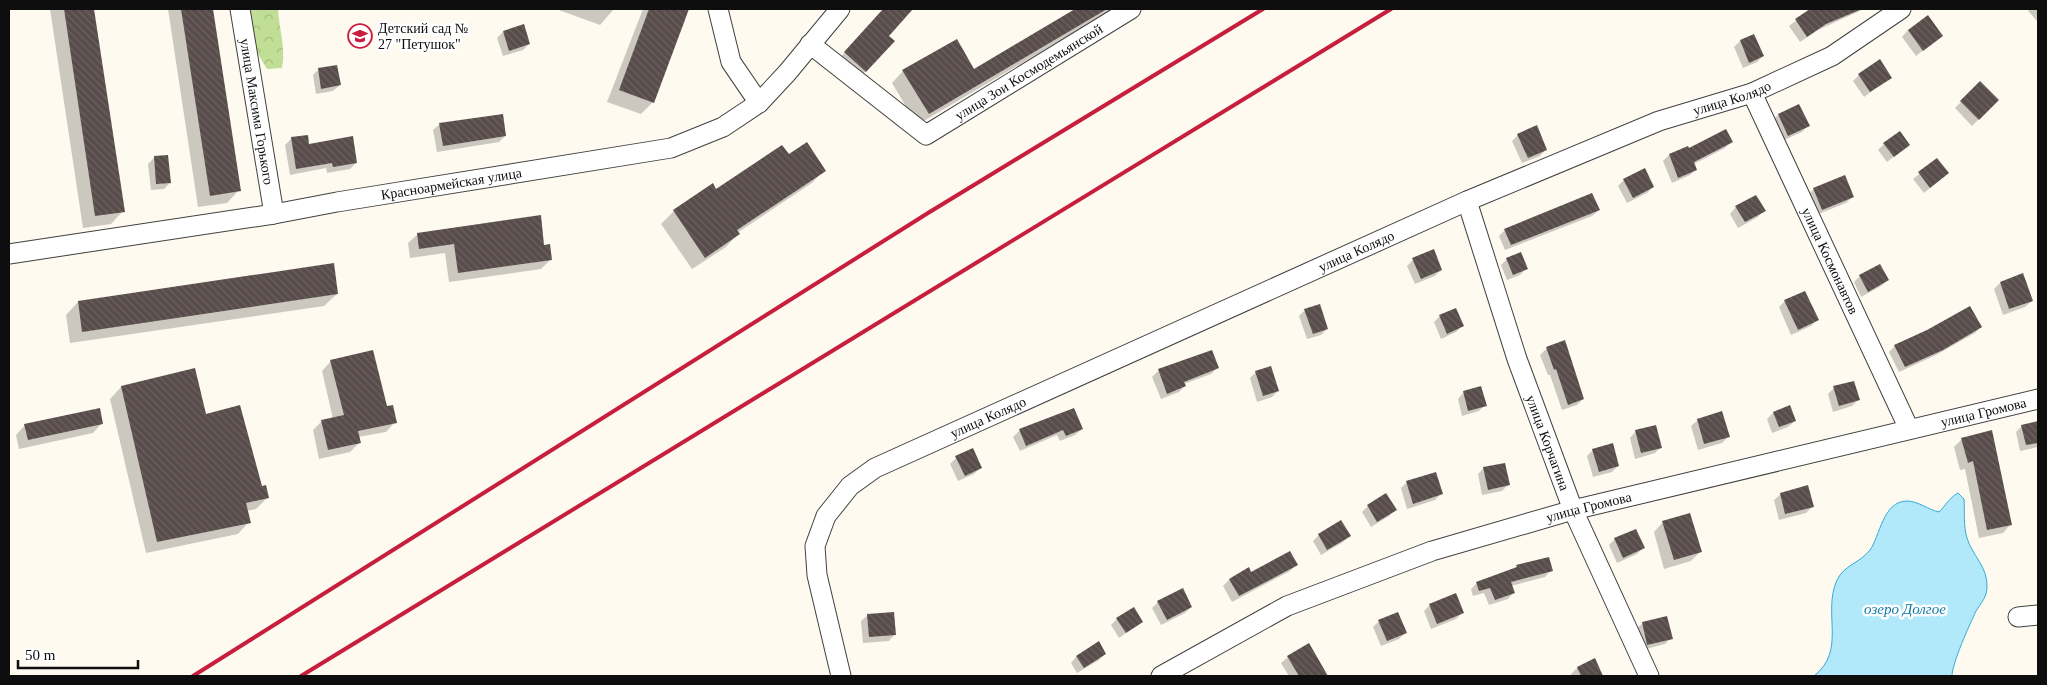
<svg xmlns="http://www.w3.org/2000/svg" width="2047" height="685" viewBox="0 0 2047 685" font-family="Georgia,serif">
  <defs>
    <pattern id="forest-crowns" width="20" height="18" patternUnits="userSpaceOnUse" patternTransform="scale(1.25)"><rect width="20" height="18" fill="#c0de95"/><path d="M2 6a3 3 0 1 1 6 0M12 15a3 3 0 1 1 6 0" fill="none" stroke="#a4bd7f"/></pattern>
    <pattern id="building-back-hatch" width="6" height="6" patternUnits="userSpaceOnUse" patternTransform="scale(1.25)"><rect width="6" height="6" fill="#584d4a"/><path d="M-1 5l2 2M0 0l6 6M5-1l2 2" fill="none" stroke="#6b6260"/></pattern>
  </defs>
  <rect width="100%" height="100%" fill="#fffaf0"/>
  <path fill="url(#forest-crowns)" d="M250 9H278C279 29 286 48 282 68L267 69 255 49Z"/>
  <path fill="#b1e9fa" stroke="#34abd5" d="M1958 493 1964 499C1965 512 1963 525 1967 538 1972 555 1988 567 1987 587 1987 597 1981 603 1976 611 1970 624 1952 663 1952 676H1814C1847 650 1822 613 1837 580 1844 565 1860 563 1870 550 1880 536 1883 501 1907 501 1918 501 1929 510 1939 512 1946 505 1949 498 1958 493Z"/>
  <g fill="#0003">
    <polygon points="50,9 93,9 123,211 111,224 83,228"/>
    <polygon points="168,9 212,9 239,190 227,203 198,207"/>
    <polygon points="556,9 614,9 600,25"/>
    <polygon points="643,9 681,9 687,11 653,102 641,114 607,102"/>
    <polygon points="884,9 911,9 888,36 866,71 857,79 837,61"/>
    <polygon points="1078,9 1113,9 917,125 892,83 903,71 974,70"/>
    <polygon points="1812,9 1816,15 1829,9 1864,9 1818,30 1800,42 1789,26"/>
    <polygon points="2031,9 2038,9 2038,22 2028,11"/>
    <polygon points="523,26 529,44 523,50 503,56 497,38 503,32"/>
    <polygon points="1908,30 1941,36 1916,56 1902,37"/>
    <polygon points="1754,35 1763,56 1757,62 1743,68 1734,47 1740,41"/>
    <polygon points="319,69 340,85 333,91 316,94 313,75"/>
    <polygon points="1859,75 1891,77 1864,97 1853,81"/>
    <polygon points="1980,83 1997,100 1972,126 1955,108"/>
    <polygon points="1799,105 1808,125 1802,132 1782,141 1772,121 1778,115"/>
    <polygon points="440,124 505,136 499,142 437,152 433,130"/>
    <polygon points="1518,135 1546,149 1540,156 1522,163 1512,141"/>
    <polygon points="291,139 308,145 356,163 350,169 327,173 326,168 290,175 285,145"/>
    <polygon points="1731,142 1725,148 1694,164 1696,169 1690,175 1672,183 1663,161 1669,155 1687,148 1688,150"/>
    <polygon points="1884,144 1909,145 1887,162 1878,150"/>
    <polygon points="788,156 824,170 812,183 737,233 738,234 726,247 692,269 661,224 674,211 712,185 716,191"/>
    <polygon points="154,158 170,183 164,189 151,190 148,164"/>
    <polygon points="1937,160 1941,179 1924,193 1913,179"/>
    <polygon points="1624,180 1653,187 1647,193 1627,203 1618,186"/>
    <polygon points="1814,189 1852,197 1846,203 1816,215 1808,195"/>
    <polygon points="1736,207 1764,210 1758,217 1738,228 1730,214"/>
    <polygon points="1599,210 1592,216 1505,250 1499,236 1505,230"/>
    <polygon points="418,234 543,246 551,259 541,269 449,282 445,253 410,258 408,243"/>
    <polygon points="1507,259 1526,269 1520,275 1507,280 1501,265"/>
    <polygon points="1413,260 1441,270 1435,276 1415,284 1407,266"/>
    <polygon points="1860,276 1887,280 1881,286 1861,297 1854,282"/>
    <polygon points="2000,283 2032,301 2025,307 2003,315 1994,289"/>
    <polygon points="337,294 324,306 70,343 66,315 78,302"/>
    <polygon points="1785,301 1817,320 1811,326 1791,335 1779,307"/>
    <polygon points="1305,310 1327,329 1321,335 1307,339 1299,316"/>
    <polygon points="1440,316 1462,326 1456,332 1441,339 1434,322"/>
    <polygon points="1981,327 1975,333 1936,355 1899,372 1889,352 1895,346"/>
    <polygon points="1564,342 1583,399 1577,405 1562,410 1550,375 1548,375 1540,355 1546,349"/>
    <polygon points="331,361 386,407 395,422 386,432 358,437 359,443 350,452 319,459 313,430 322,421 333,419 322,371"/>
    <polygon points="1217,368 1211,374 1184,384 1185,386 1179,392 1161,399 1152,377 1159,370"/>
    <polygon points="194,370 205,415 268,497 256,509 247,511 249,522 238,534 146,553 110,399 121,387"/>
    <polygon points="1256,372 1278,391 1272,397 1257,402 1250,378"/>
    <polygon points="1834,388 1858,400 1852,406 1833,412 1828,394"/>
    <polygon points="1464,392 1485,405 1479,411 1462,416 1458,399"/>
    <polygon points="1773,413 1795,421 1788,427 1772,433 1767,419"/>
    <polygon points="1698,420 1728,437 1722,443 1698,450 1691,426"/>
    <polygon points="2038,422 2038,447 2020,451 2016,432 2022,426"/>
    <polygon points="102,423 93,433 19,449 16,435 25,425"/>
    <polygon points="1034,424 1082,429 1075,435 1060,441 1057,435 1020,451 1013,437 1019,431"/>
    <polygon points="1636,431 1661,447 1655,453 1635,459 1630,438"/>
    <polygon points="1962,439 2011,524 2003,533 1979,538 1965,469 1960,470 1954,447"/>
    <polygon points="1593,450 1618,466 1612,472 1593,477 1587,456"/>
    <polygon points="956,458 980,468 974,474 958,481 950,464"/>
    <polygon points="1484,468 1508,485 1502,491 1482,495 1478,474"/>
    <polygon points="1407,482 1441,494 1435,500 1407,509 1401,488"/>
    <polygon points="1781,494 1812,507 1806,513 1779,520 1774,500"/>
    <polygon points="1368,506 1395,510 1389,516 1371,527 1362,512"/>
    <polygon points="1663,522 1700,552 1691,561 1664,569 1654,532"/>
    <polygon points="1319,535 1349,536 1343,542 1321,555 1313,541"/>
    <polygon points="1615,539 1643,548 1637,554 1617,563 1609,545"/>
    <polygon points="1296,565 1290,571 1232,602 1223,586 1229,580 1251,573"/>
    <polygon points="1517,567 1551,570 1545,577 1511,586 1514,592 1508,599 1489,605 1484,593 1473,596 1471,589 1477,583"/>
    <polygon points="1158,602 1191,607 1185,613 1161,625 1152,608"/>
    <polygon points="1430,605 1462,613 1456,619 1431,629 1424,611"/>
    <polygon points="868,615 895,634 889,641 863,643 861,621"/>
    <polygon points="1117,619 1141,622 1119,638 1111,625"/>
    <polygon points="1379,621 1405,633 1399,639 1381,646 1373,627"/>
    <polygon points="1643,623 1671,638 1665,644 1642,650 1636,629"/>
    <polygon points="1308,645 1327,676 1289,676 1281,663 1288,657"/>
    <polygon points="1105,653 1099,660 1077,673 1071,663 1077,656"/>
    <polygon points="1577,668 1601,675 1572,676 1571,674"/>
  </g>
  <g fill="url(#building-back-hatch)">
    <polygon points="64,9 94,9 125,212 95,216"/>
    <polygon points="181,9 213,9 241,191 210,196"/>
    <polygon points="649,9 689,9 654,103 619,90"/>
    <polygon points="883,9 913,9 889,36 895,41 866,72 844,52"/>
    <polygon points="1075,9 1107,9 929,114 902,70 957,39 974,69"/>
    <polygon points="1810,9 1862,9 1826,24 1807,37 1795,19"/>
    <polygon points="1928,15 1943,36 1923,51 1908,30"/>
    <polygon points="524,24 530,44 509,51 503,31"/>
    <polygon points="1754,34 1764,56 1749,63 1740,40"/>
    <polygon points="1880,59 1892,78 1870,92 1858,74"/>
    <polygon points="337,65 341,85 321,89 318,68"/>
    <polygon points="1980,81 1999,100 1979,120 1960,101"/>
    <polygon points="1799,104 1810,126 1788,136 1778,114"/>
    <polygon points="503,114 506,136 443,146 439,123"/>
    <polygon points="1537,125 1547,150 1528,158 1517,134"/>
    <polygon points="1726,129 1733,142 1694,162 1697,170 1678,178 1669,154 1688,146 1689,148"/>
    <polygon points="1900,131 1910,145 1894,157 1883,143"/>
    <polygon points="308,135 309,144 353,136 357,163 333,167 332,163 296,169 291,137"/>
    <polygon points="807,142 826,171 737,230 740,234 705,258 673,210 713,183 716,189 782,145 789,154"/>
    <polygon points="168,155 171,183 156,184 154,156"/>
    <polygon points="1937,158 1949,173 1930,188 1918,172"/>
    <polygon points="1645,168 1654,187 1633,198 1623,179"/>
    <polygon points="1845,175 1854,197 1822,210 1813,188"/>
    <polygon points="1592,193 1600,210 1511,245 1504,229"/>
    <polygon points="1756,195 1766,211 1745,222 1735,206"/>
    <polygon points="541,215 544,245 550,244 552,260 458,273 454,244 419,249 417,233"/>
    <polygon points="1434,249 1442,270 1421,279 1412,258"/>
    <polygon points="1521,252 1528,269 1513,275 1506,258"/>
    <polygon points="334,263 338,294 82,332 78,301"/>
    <polygon points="1880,264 1889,280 1868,292 1859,275"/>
    <polygon points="2023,273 2033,301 2009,309 2000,282"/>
    <polygon points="1805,291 1819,320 1798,330 1784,300"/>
    <polygon points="1320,304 1328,329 1313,334 1304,309"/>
    <polygon points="1970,306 1982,327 1943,350 1905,367 1894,345 1927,330"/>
    <polygon points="1456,308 1464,326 1447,334 1439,315"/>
    <polygon points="1565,340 1584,399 1568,405 1556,369 1554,370 1546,347"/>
    <polygon points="373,350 387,406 393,405 397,423 358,431 361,443 328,450 321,420 344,415 330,360"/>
    <polygon points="1212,350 1219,368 1184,382 1186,386 1167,394 1158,369"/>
    <polygon points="1271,366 1279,391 1263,396 1255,371"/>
    <polygon points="195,368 206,414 240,405 262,486 266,485 269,498 246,503 251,523 157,542 121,386"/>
    <polygon points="1854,381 1860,400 1839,406 1833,386"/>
    <polygon points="1481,386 1487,406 1468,411 1463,391"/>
    <polygon points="1790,405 1796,421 1779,427 1773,412"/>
    <polygon points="100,408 103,424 28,440 24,424"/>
    <polygon points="1074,408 1083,429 1066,436 1063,430 1026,446 1019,429"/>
    <polygon points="1722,411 1730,437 1704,444 1697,419"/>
    <polygon points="2038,421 2038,443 2026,445 2021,425"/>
    <polygon points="1656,425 1662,448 1641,453 1635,430"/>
    <polygon points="1992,430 2012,525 1987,530 1973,461 1968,463 1961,438"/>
    <polygon points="1613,443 1619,466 1599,472 1592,449"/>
    <polygon points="973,448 982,468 965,476 955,456"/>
    <polygon points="1505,463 1510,485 1488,490 1483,467"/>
    <polygon points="1436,472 1443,494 1413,504 1406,481"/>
    <polygon points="1808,485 1814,507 1785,514 1780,493"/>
    <polygon points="1386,493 1397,510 1377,522 1367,505"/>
    <polygon points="1690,513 1702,552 1674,560 1662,521"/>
    <polygon points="1341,520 1351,536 1327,550 1318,534"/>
    <polygon points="1636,529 1645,548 1623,558 1614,538"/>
    <polygon points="1290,551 1298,565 1239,596 1229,579 1249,567 1251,572"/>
    <polygon points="1549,557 1553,571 1511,582 1515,593 1495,600 1490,588 1479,591 1476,582 1517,567 1516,565"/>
    <polygon points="1183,588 1192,607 1167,620 1157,601"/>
    <polygon points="1456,593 1464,613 1437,624 1429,604"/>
    <polygon points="1134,607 1143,622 1126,633 1116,618"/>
    <polygon points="894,612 896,635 869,637 867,614"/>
    <polygon points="1398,612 1407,633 1387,641 1378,620"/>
    <polygon points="1667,616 1673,639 1647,645 1642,622"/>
    <polygon points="1099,641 1106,654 1084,668 1076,656"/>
    <polygon points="1309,643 1328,676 1299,676 1287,656"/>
    <polygon points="1595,658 1603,676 1581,676 1577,667"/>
  </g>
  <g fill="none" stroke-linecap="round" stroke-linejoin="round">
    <g stroke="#414141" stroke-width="21">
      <g id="minor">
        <path id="s1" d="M240 9 274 214"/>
        <polyline points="718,9 731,62 759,103"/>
        <path id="s2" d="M810 44 926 135 1131 9"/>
        <path id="s3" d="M1752 93 1909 429"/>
        <path id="s4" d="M1467 201 1517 359 1573 510 1649 676"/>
        <path id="s5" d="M9 254 274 214 337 202 671 148 723 127 759 103 787 73 840 9"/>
        <polyline points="2018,617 2038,615"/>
        <path id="s6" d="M841 676 817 575 815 546 826 516 850 486 875 468 1467 201 1659 121 1752 93 1832 56 1901 9"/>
        <path id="s7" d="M1161 676 1287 606 1432 551 1573 510 2038 399"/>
      </g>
    </g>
    <use href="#minor" stroke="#fff" stroke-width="19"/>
    <g stroke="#c71e3e" stroke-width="4">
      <polyline points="193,676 928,213 1263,9"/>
      <polyline points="301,676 1391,9"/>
    </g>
  </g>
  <defs>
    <g id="school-ring" transform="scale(1.25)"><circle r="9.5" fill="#fff" stroke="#c71e3e" stroke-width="1.5"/><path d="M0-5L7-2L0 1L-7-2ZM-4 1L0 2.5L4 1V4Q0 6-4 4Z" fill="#c71e3e"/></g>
  </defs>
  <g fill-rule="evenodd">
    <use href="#school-ring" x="360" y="36"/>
  </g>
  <g text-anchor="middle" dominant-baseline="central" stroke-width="5" stroke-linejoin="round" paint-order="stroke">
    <g font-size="14" fill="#0e0e0e" stroke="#fff" text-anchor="start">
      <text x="378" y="28">Детский сад №<tspan x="378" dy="16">27 "Петушок"</tspan></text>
    </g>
    <g font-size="14" fill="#0e0e0e" stroke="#fff">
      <text stroke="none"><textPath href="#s2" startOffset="268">улица Зои Космодемьянской</textPath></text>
      <text stroke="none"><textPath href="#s6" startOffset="1168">улица Колядо</textPath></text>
      <text stroke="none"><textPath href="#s1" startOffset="104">улица Максима Горького</textPath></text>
      <text stroke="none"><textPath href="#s5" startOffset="448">Красноармейская улица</textPath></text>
      <text stroke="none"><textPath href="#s6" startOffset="762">улица Колядо</textPath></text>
      <text stroke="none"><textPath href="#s3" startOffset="185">улица Космонавтов</textPath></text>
      <text stroke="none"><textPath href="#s7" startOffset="868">улица Громова</textPath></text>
      <text stroke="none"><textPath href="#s6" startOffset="358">улица Колядо</textPath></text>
      <text stroke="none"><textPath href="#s4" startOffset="255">улица Корчагина</textPath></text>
      <text stroke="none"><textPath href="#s7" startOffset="462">улица Громова</textPath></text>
    </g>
    <g font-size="15" font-style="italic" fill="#107ba8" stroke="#fff">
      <text x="1905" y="609">озеро Долгое</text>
    </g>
  </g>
  <rect width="2047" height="685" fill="none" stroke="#0e0e0e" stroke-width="20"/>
  <path d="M18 660v8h120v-8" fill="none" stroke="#0e0e0e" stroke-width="2.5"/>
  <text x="25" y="660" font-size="15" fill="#0e0e0e" stroke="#ffffff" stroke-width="4" paint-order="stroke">50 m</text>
</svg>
